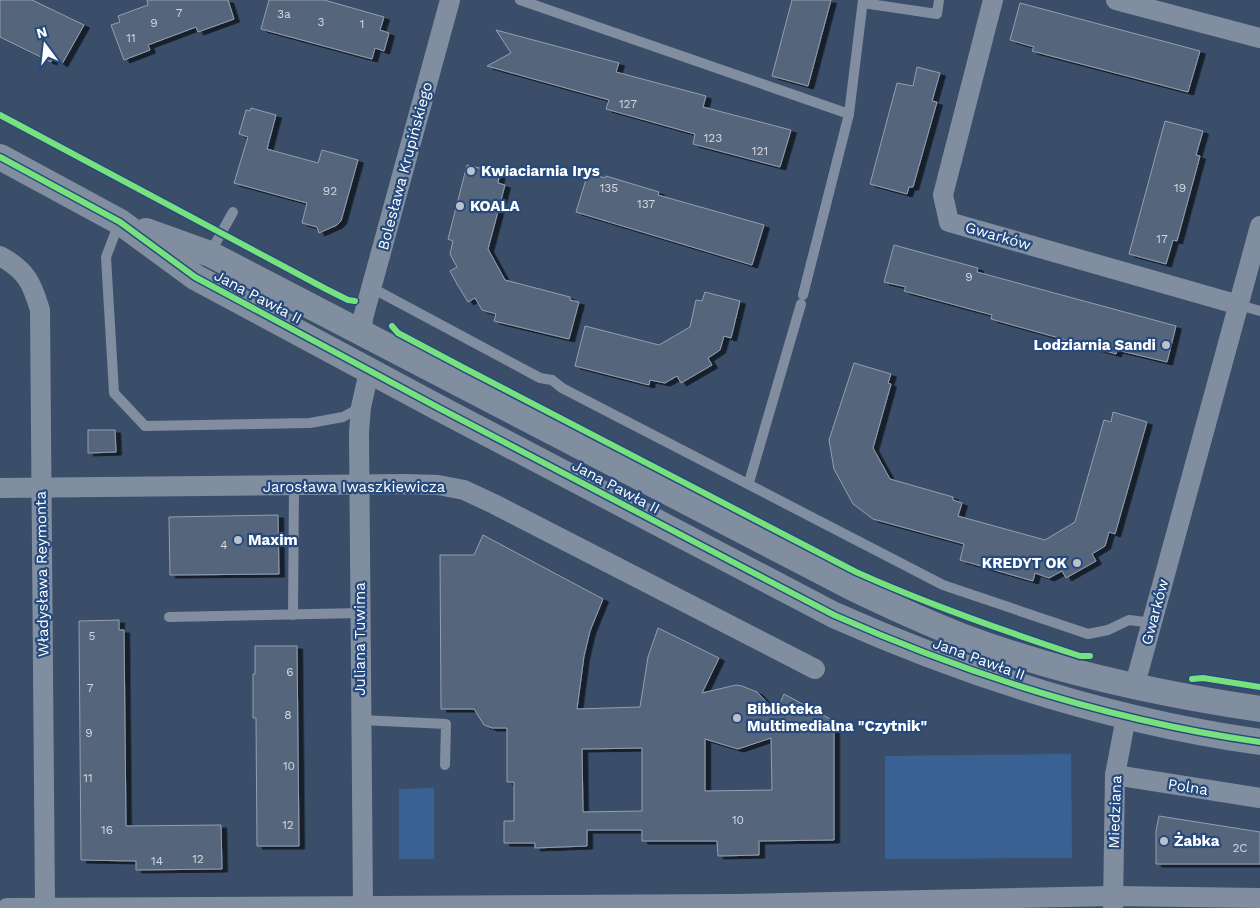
<svg xmlns="http://www.w3.org/2000/svg" width="1260" height="908" viewBox="0 0 1260 908" font-family="'Work Sans',sans-serif">
  <defs>
    <filter id="shadow"><feDropShadow dx="5.5" dy="3" stdDeviation="0" flood-color="#0009"/></filter>
  </defs>
  <rect width="100%" height="100%" fill="#3a4e69"/>
  <g fill="#3a6193">
    <polygon points="1071,754 1072,858 885,859 885,756"/>
    <polygon points="434,788 434,859 399,859 399,789"/>
  </g>
  <g fill="#55657b" stroke="#939faf" fill-rule="evenodd" filter="url(#shadow)">
    <polygon points="0,0 32,0 84,25 62,64 53,58 51,62 0,37"/>
    <polygon points="147,0 228,0 234,19 198,32 196,27 148,45 150,50 124,60 111,25 120,22 118,16 148,5"/>
    <polygon points="269,0 324,0 384,17 380,30 389,33 384,51 375,48 372,59 261,29"/>
    <polygon points="792,0 831,0 808,86 772,76"/>
    <polygon points="1020,3 1200,51 1188,92 1032,51 1034,47 1010,40"/>
    <polygon points="496,30 619,63 616,72 706,96 703,107 791,130 780,167 693,144 695,134 606,109 609,100 487,66 511,53"/>
    <polygon points="917,67 940,73 932,101 937,102 913,187 909,187 907,194 870,184 897,83 913,86"/>
    <polygon points="251,108 276,115 267,149 318,163 322,150 358,160 341,221 337,225 319,233 317,227 302,223 307,203 234,183 248,137 239,134 246,110 250,111"/>
    <polygon points="1165,121 1203,131 1196,155 1200,156 1177,241 1173,240 1166,264 1129,254"/>
    <polygon points="467,165 500,173 498,183 505,185 488,249 505,280 570,297 570,300 579,302 569,339 494,321 496,314 482,310 475,298 468,302 457,284 450,271 457,267 450,254 453,241 448,239"/>
    <polygon points="588,173 605,178 606,176 659,192 658,195 764,225 752,265 576,212"/>
    <polygon points="894,245 978,268 977,272 1176,326 1167,362 1117,350 1116,354 991,319 992,315 904,291 906,287 884,282"/>
    <polygon points="705,292 740,301 731,338 724,336 720,350 708,358 712,365 681,383 677,376 665,383 650,380 649,385 575,366 585,326 659,345 690,327 696,300 702,301"/>
    <polygon points="854,363 891,374 888,383 891,384 873,448 890,479 953,497 953,500 962,503 958,516 1045,540 1075,522 1104,420 1111,422 1113,412 1147,422 1115,534 1109,532 1105,546 1092,554 1096,561 1066,578 1062,571 1049,578 1035,573 1033,581 960,560 964,544 873,519 853,504 834,469 829,440"/>
    <polygon points="88,430 115,430 116,452 88,453"/>
    <polygon points="278,515 279,574 170,575 169,517"/>
    <path d="M483 535 603 599 590 631 584 656 577 709 640 707 648 657 658 628 719 658 702 693 736 685 742 686 757 692 776 712 784 694 834 721V840L759 841V855L718 856 717 841H642V830H587V846L535 848V843H504V821H514V782H507V728H492L484 725 474 709H441L440 555H474ZM771 738 772 790 705 791V739L738 749ZM642 748V811L583 812 582 749Z"/>
    <polygon points="119,620 119,630 124,630 126,826 221,825 222,869 136,870 136,861 81,860 79,621"/>
    <polygon points="255,646 297,646 299,846 257,846 256,718 253,718 253,674 255,674"/>
    <polygon points="1159,816 1260,832 1260,864 1156,864 1156,831"/>
  </g>
  <g fill="none" stroke-linecap="round" stroke-linejoin="round">
    <g stroke="#808ea0" stroke-width="10">
      <polyline points="520,0 849,114"/>
      <polyline points="863,3 937,14 939,0"/>
      <polyline points="119,223 106,257 114,393 145,426 310,423 343,417 361,407"/>
      <polyline points="210,253 233,212"/>
      <polyline points="372,288 540,378 552,380 562,388 943,585 1088,634 1108,630 1129,620 1152,623"/>
      <polyline points="803,295 849,114 863,0"/>
      <polyline points="1239,305 1260,311"/>
      <polyline points="750,479 801,304"/>
      <polyline points="293,615 294,486"/>
      <polyline points="169,617 360,613"/>
      <polyline points="361,720 446,724 445,765"/>
    </g>
    <g stroke="#808ea0" stroke-width="20">
      <polyline points="993,0 943,195 949,222 1239,305"/>
      <polyline points="1116,0 1260,38"/>
      <path d="M0 256C26 270 32 283 40 310L45 908"/>
      <polyline points="362,333 363,318 450,0"/>
      <polyline points="0,488 405,484 438,485 464,490 494,504 815,669"/>
      <polyline points="1134,688 1260,226"/>
      <polyline points="1115,775 1260,798"/>
      <polyline points="7,908 735,904 1113,896 1260,898"/>
      <polyline points="363,908 359,432 361,407 369,372"/>
      <polyline points="1113,908 1115,775 1126,717"/>
    </g>
    <g stroke="#808ea0" stroke-width="26">
      <path d="M0 157 120 222 195 277 439 408 834 615C971 676 1112 721 1260 742"/>
      <path d="M146 231 210 254 849 586C886 604 923 621 961 636 1057 672 1158 694 1260 709"/>
    </g>
    <g stroke="#264a7d" stroke-width="9">
      <g id="cycleway">
        <polyline points="0,115 326,289 348,300 355,301"/>
        <path d="M0 157 120 222 195 277 439 408 834 615C971 676 1112 721 1260 742"/>
        <path d="M392 326 398 333 462 367 856 572C929 605 1004 631 1080 656H1090"/>
        <polyline points="1192,679 1203,678 1260,687"/>
      </g>
    </g>
    <use href="#cycleway" stroke="#77e17e" stroke-width="6"/>
  </g>
  <g fill="#bac1ca" stroke="#264a7d" stroke-width="2">
    <circle cx="471" cy="171" r="5"/>
    <circle cx="460" cy="206" r="5"/>
    <circle cx="1166" cy="345" r="5"/>
    <circle cx="238" cy="540" r="5"/>
    <circle cx="1077" cy="563" r="5"/>
    <circle cx="737" cy="718" r="5"/>
    <circle cx="1164" cy="841" r="5"/>
  </g>
  <g text-anchor="middle" dominant-baseline="central" stroke-width="4.5" stroke-linejoin="round" paint-order="stroke">
    <g font-size="12" fill="#d4d8de">
      <text x="179" y="13">7</text>
      <text x="284" y="14">3a</text>
      <text x="321" y="22">3</text>
      <text x="154" y="23">9</text>
      <text x="362" y="24">1</text>
      <text x="131" y="38">11</text>
      <text x="628" y="104">127</text>
      <text x="713" y="138">123</text>
      <text x="760" y="151">121</text>
      <text x="609" y="188">135</text>
      <text x="1180" y="188">19</text>
      <text x="330" y="191">92</text>
      <text x="646" y="204">137</text>
      <text x="1162" y="239">17</text>
      <text x="969" y="277">9</text>
      <text x="224" y="545">4</text>
      <text x="92" y="636">5</text>
      <text x="290" y="672">6</text>
      <text x="90" y="688">7</text>
      <text x="288" y="715">8</text>
      <text x="89" y="733">9</text>
      <text x="289" y="766">10</text>
      <text x="88" y="778">11</text>
      <text x="738" y="820">10</text>
      <text x="288" y="825">12</text>
      <text x="107" y="830">16</text>
      <text x="1240" y="848">2C</text>
      <text x="198" y="859">12</text>
      <text x="157" y="861">14</text>
    </g>
    <g font-size="15" fill="#fff" stroke="#264a7d">
      <text transform="translate(405 166) rotate(-75)">Bolesława Krupińskiego</text>
      <text transform="translate(998 236) rotate(16)">Gwarków</text>
      <text transform="translate(258 297) rotate(28)">Jana Pawła II</text>
      <text x="354" y="487">Jarosława Iwaszkiewicza</text>
      <text transform="translate(616 487) rotate(28)">Jana Pawła II</text>
      <text transform="translate(42 574) rotate(-91)">Władysława Reymonta</text>
      <text transform="translate(1155 612) rotate(-75)">Gwarków</text>
      <text transform="translate(360 639) rotate(-90)">Juliana Tuwima</text>
      <text transform="translate(979 659) rotate(20)">Jana Pawła II</text>
      <text transform="translate(1188 787) rotate(9)">Polna</text>
      <text transform="translate(1115 812) rotate(-88)">Miedziana</text>
    </g>
    <g font-size="15" font-weight="bold" fill="#fff" stroke="#264a7d" text-anchor="start">
      <text x="481" y="171">Kwiaciarnia Irys</text>
      <text x="470" y="206">KOALA</text>
      <text x="1156" y="345" text-anchor="end">Lodziarnia Sandi</text>
      <text x="248" y="540">Maxim</text>
      <text x="1067" y="563" text-anchor="end">KREDYT OK</text>
      <text x="747" y="709">Biblioteka<tspan x="747" dy="17">Multimedialna "Czytnik"</tspan></text>
      <text x="1174" y="841">Żabka</text>
    </g>
  </g>
  <g transform="translate(45 45) rotate(345)" stroke="#264a7d" stroke-width="4" paint-order="stroke">
  <path d="M0-4L9 19L0 12L-9 19Z" fill="#ffffff"/>
  <text y="-8" font-size="14" font-weight="bold" text-anchor="middle" fill="#ffffff">N</text>
  </g>
</svg>
